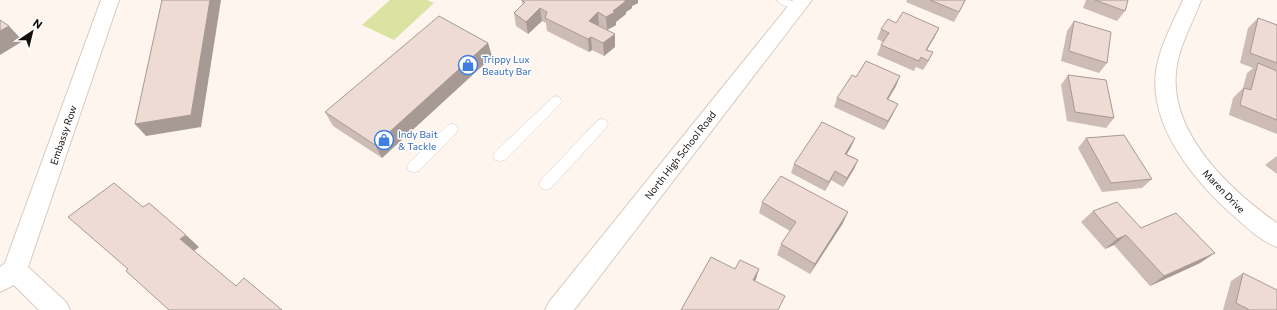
<svg xmlns="http://www.w3.org/2000/svg" width="1277" height="310" viewBox="0 0 1277 310" font-family="Commissioner,sans-serif">
  <rect width="100%" height="100%" fill="#fef5ee"/>
  <polygon fill="#dbe3a3" points="390,0 427,0 434,3 394,40 362,25"/>
  <g fill="none" stroke-linecap="round" stroke-linejoin="round">
    <g stroke="#dacabf" stroke-width="1">
      <g id="service">
        <path d="M777 0C787 0 798 0 804 7L802 10H794L779 3Z"/>
        <polygon points="556,96 560,98 562,101 560,104 505,160 500,161 495,160 493,156 495,152 552,98"/>
        <polygon points="602,119 606,120 608,124 606,128 551,188 546,190 541,188 539,184 541,180 598,120"/>
        <polygon points="452,124 456,125 458,129 456,133 419,171 414,172 409,171 407,167 409,163 448,125"/>
      </g>
    </g>
    <g stroke="#dacabf" stroke-width="2">
      <g id="minor">
        <polygon points="101,0 119,0 28,267 66,302 70,310 39,310 14,285 0,292 0,267 5,263"/>
        <path d="M1183 0H1201C1193 23 1178 47 1176 72 1170 134 1230 190 1277 223V247C1261 241 1247 228 1235 217 1196 183 1149 127 1156 72 1159 47 1173 23 1183 0Z"/>
      </g>
    </g>
    <g stroke="#dacabf" stroke-width="2">
      <polygon id="tertiary" points="793,0 812,0 574,310 545,310 549,302"/>
    </g>
    <use href="#service" fill="#fff" fill-rule="evenodd"/>
    <use href="#minor" fill="#fff" fill-rule="evenodd"/>
    <use href="#tertiary" fill="#fff" fill-rule="evenodd"/>
  </g>
  <g fill="#cdbcb6">
    <polygon points="638,0 638,3 632,6 632,8 626,12 626,14 616,22 616,25 607,30 598,26 615,47 604,56 592,50 589,52 547,31 546,23 542,21 528,34 516,26 514,13 523,5 522,1"/>
    <polygon points="907,0 966,0 954,22 906,2"/>
    <polygon points="1086,0 1128,0 1125,11 1117,21 1083,8"/>
    <polygon points="1258,18 1277,25 1277,134 1229,115 1233,98 1243,88 1247,73 1253,68 1240,63 1248,28"/>
    <polygon points="1074,21 1107,63 1099,73 1061,61 1067,31"/>
    <polygon points="896,23 939,28 934,38 927,50 933,52 923,70 916,67 914,71 877,55 881,45 883,42 877,39 881,29"/>
    <polygon points="488,43 492,57 382,158 333,126 325,112"/>
    <polygon points="1068,75 1114,118 1106,128 1067,121 1061,85"/>
    <polygon points="856,77 896,86 888,100 893,114 884,130 834,107 837,98"/>
    <polygon points="855,138 851,147 847,154 858,160 854,169 843,187 831,180 825,191 791,173 794,164"/>
    <polygon points="1086,138 1152,179 1142,188 1102,192 1078,148"/>
    <polygon points="1277,156 1277,174 1265,165"/>
    <polygon points="762,202 843,223 810,274 777,255 781,244 790,231 759,213"/>
    <polygon points="1093,211 1141,228 1200,263 1150,286 1114,245 1105,249 1081,222"/>
    <polygon points="1243,273 1277,310 1223,310 1231,281"/>
  </g>
  <g fill="#a79994">
    <polygon points="210,0 221,0 201,127 146,136 135,124"/>
    <polygon points="624,0 638,0 638,3 632,6 632,8 626,12 626,14 616,22 616,25 607,30 606,17"/>
    <polygon points="540,8 542,21 528,34 526,22"/>
    <polygon points="598,12 599,25 590,34 589,21"/>
    <polygon points="9,26 23,41 0,55 0,31"/>
    <polygon points="939,28 934,38 921,60 926,50"/>
    <polygon points="615,34 615,47 604,56 603,43"/>
    <polygon points="591,37 592,50 589,52 588,39"/>
    <polygon points="488,43 492,57 382,158 375,145"/>
    <polygon points="933,52 928,62 923,70"/>
    <polygon points="900,76 896,86 882,109 887,99"/>
    <polygon points="898,104 893,114 884,130 888,121"/>
    <polygon points="855,138 851,147 841,163 845,154"/>
    <polygon points="858,160 854,169 843,187 847,178"/>
    <polygon points="835,171 831,180 825,191 829,182"/>
    <polygon points="848,212 843,223 810,274 815,264"/>
    <polygon points="186,235 199,247 194,251 180,239"/>
    <polygon points="1126,235 1114,245 1105,249 1117,239"/>
    <polygon points="1215,253 1200,263 1150,286 1164,276"/>
    <polygon points="759,269 756,279 750,289 753,280"/>
  </g>
  <g fill="#eedbd4" stroke="#a79994">
    <polygon points="162,0 210,0 191,115 135,124"/>
    <polygon points="522,0 624,0 626,1 613,11 615,12 606,17 598,12 589,21 615,34 603,43 591,37 588,39 545,18 547,12 540,8 526,22 514,13 525,2 522,1"/>
    <polygon points="930,0 965,0 959,12"/>
    <polygon points="1095,0 1128,0 1125,11"/>
    <polygon points="903,12 939,28 926,50 933,52 928,61 921,57 919,61 881,45 889,33 881,29 888,19 896,23"/>
    <polygon points="439,16 488,43 375,145 325,112"/>
    <polygon points="1258,18 1277,25 1277,63 1250,53"/>
    <polygon points="0,20 9,26 0,31"/>
    <polygon points="1074,21 1111,32 1107,63 1069,51"/>
    <polygon points="866,61 900,76 887,99 898,104 888,121 837,98 852,75 856,77"/>
    <polygon points="1258,63 1277,71 1277,120 1240,105 1244,88 1251,90"/>
    <polygon points="1068,75 1106,80 1114,118 1075,112"/>
    <polygon points="822,122 855,138 845,154 858,160 847,178 835,171 829,182 794,164"/>
    <polygon points="1124,135 1152,179 1111,183 1086,138"/>
    <polygon points="781,176 848,212 815,264 781,244 796,222 762,202"/>
    <polygon points="114,183 143,207 149,203 186,235 180,239 236,286 244,278 282,310 169,310 126,271 128,269 68,217"/>
    <polygon points="1117,202 1141,228 1176,213 1215,253 1164,276 1126,235 1117,239 1093,211"/>
    <polygon points="711,257 735,269 740,260 759,269 753,280 785,296 778,310 681,310"/>
    <polygon points="1243,273 1277,290 1277,310 1248,310 1248,309 1236,303"/>
  </g>
  <defs>
    <g id="shop-ring" transform="scale(1)"><circle r="9.5" fill="#fff" stroke="#3f7fe0" stroke-width="1.5"/><path d="M-5-2.5h2.3a2.7 3.5 0 0 1 5.4 0H5L5.5 6h-11ZM-1.5-2.5h3a1.5 2.3 0 0 0-3 0Z" fill="#3f7fe0"/></g>
  </defs>
  <g fill-rule="evenodd">
    <use href="#shop-ring" x="468" y="65"/>
    <use href="#shop-ring" x="384" y="140"/>
  </g>
  <g text-anchor="middle" dominant-baseline="central" stroke-width="3" stroke-linejoin="round" paint-order="stroke">
    <g font-size="10" fill="#366cbe" stroke="#fff" text-anchor="start">
      <text x="482" y="59">Trippy Lux<tspan x="482" dy="12">Beauty Bar</tspan></text>
      <text x="398" y="134">Indy Bait<tspan x="398" dy="12">&amp; Tackle</tspan></text>
    </g>
    <g font-size="10" fill="#130e0a" stroke="#fff">
      <text transform="translate(63 135) rotate(-71)">Embassy Row</text>
      <text transform="translate(680 155) rotate(-52)">North High School Road</text>
      <text transform="translate(1224 191) rotate(46)">Maren Drive</text>
    </g>
  </g>
  <g transform="translate(32 32) rotate(35)" stroke="#ffffff" stroke-width="3" paint-order="stroke">
  <path d="M0-3L7 15L0 10L-7 15Z" fill="#130e0a"/>
  <text y="-6" font-size="11" font-weight="bold" text-anchor="middle" fill="#130e0a">N</text>
  </g>
</svg>
